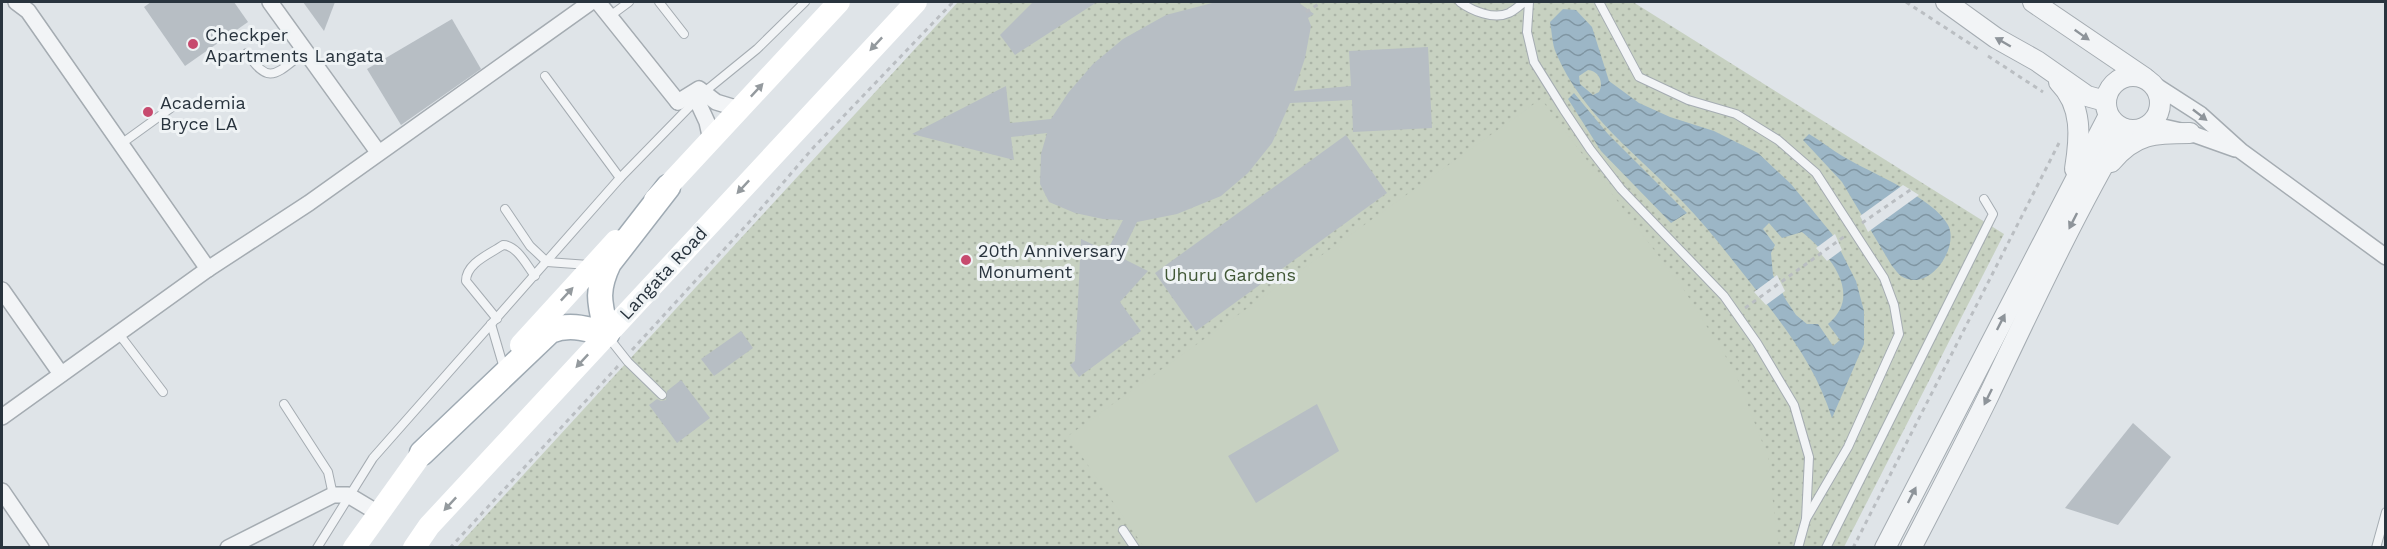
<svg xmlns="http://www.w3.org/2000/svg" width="2387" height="549" viewBox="0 0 2387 549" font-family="'Work Sans',sans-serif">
  <defs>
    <pattern id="park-dots" width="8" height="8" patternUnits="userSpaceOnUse" patternTransform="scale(1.5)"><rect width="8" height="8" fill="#c7d1c1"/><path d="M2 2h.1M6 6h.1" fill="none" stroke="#abb4a7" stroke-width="1.8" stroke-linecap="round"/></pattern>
    <pattern id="water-waves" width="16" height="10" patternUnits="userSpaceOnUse" patternTransform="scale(1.5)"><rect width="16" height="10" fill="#9cb6c6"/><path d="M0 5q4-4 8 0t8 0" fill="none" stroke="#7f95a2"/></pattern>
  </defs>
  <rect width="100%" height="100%" fill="#dfe4e8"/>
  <polygon fill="url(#park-dots)" points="958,2 1633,2 2004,234 1844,547 456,548"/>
  <polygon fill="#c7d1c1" points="1541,99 1684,290 1734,370 1768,457 1778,547 1144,547 1068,436"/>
  <g fill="url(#water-waves)" fill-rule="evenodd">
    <path d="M1563 9 1576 10 1592 27 1609 81 1639 103 1670 117 1714 131 1758 153 1791 184 1832 234 1856 281 1864 311V344L1832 418C1815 365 1786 329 1753 286 1730 257 1708 228 1683 202 1638 155 1582 115 1556 53 1552 44 1552 32 1550 22ZM1588 70C1599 71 1604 82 1599 92L1593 95 1580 84 1579 76ZM1769 223 1782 238 1802 232C1829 254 1864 294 1828 324L1840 340 1833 346 1818 324H1807L1796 315 1786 300 1773 275 1771 253 1775 245 1763 229Z"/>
    <polygon points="1574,93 1608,134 1687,213 1671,223 1601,151 1568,99"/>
    <path d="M1809 134C1821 141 1832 150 1844 157 1871 173 1934 198 1948 225 1960 247 1929 294 1901 276 1898 274 1895 269 1892 266L1842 182 1803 140Z"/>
  </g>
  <g fill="#dfe4e8">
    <polygon points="1903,185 1919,195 1868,232 1860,216"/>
    <polygon points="1835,234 1842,250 1827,261 1816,248"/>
    <polygon points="1777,275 1785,291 1766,305 1754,292"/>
  </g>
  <g fill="#b7bec4">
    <polygon points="151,2 234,2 248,22 185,66 144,7"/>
    <polygon points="303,2 335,2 324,31"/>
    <polygon points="1033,2 1097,2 1015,55 1000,35"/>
    <polygon points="1216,2 1298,2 1314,14 1308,18 1311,26 1305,58 1294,91 1351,86 1349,51 1428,47 1432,128 1353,132 1352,100 1290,103 1272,143 1248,173 1221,196 1177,214 1137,222 1120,257 1148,271 1120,302 1141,331 1079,377 1070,365 1075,361 1081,239 1107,251 1123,220 1103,219 1075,213 1049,202 1040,184 1041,154 1047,133 1011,137 1014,160 912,134 1006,86 1010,123 1051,119 1068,93 1093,64 1123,39 1166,15"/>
    <polygon points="452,19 481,69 401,125 367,69"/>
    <polygon points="1346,135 1387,193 1196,331 1155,273"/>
    <polygon points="741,331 753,348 714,376 701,359"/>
    <polygon points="681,380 710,418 677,443 649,405 657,399 661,401 666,400 667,391"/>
    <polygon points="1317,404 1339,451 1256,503 1228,456"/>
    <polygon points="2133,423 2171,457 2118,525 2065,508"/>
  </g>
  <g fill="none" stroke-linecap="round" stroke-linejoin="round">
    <g stroke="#a5acb2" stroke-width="10">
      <g id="service">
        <polyline points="659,2 684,34"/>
        <path d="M1460 2C1472 11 1494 20 1509 13 1515 10 1520 5 1525 2"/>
        <polyline points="1529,2 1527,32 1534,62 1564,110 1590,149 1621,189 1724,296 1757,343 1794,405 1809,457 1806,519 1798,548"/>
        <polyline points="1599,2 1639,77 1688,100 1736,114 1778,140 1816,173 1884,278 1894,305 1899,334 1848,447 1806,519"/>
        <polyline points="610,16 629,2"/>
        <path d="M247 53C270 88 277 72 306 51"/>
        <polyline points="545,76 620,178"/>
        <polyline points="121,144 175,105"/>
        <polyline points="505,209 530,246 547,262 589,265"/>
        <path d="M497 319 466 281C466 263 490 254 503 245 517 245 527 266 535 276"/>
        <polyline points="491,324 503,365"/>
        <polyline points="119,334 163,392"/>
        <polyline points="609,338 628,362 662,395"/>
        <polyline points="284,404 328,472 333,495"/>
        <polyline points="1123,530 1135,548"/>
        <polyline points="317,548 373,458 620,178 703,93 757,49 805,2"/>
        <polyline points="1826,548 1993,214 1984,199"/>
        <polyline points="2376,548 2386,512"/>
      </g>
    </g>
    <g stroke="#a5acb2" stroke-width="18">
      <g id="minor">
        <polyline points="16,2 28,11 208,269"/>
        <polyline points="270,2 378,152"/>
        <polyline points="598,2 678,102"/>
        <polyline points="2155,85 2200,114 2241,151 2386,257"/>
        <polyline points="684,99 694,94 707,122 711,140"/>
        <polyline points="678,102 699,89 716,102 739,109"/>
        <polyline points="2150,124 2190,133 2235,149"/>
        <polyline points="2,290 61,374"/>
        <polyline points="2,417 208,269 309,203 591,2"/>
        <polyline points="2,491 41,548"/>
        <polyline points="228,548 333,495 348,495 378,513"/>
      </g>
    </g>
    <g stroke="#a5acb2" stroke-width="22">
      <g id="tertiary">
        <polyline points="1946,2 1996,38 2037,61 2087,96 2105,101"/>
        <polyline points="2033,2 2145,78"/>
        <circle cx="2133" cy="103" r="27"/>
        <path d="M2059 82C2083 106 2080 138 2075 169"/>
        <path d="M2111 162C2135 133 2155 133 2190 133"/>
        <polyline points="1885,548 2108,117"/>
        <path d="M1911 548C1937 498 1963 448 1988 397 2031 307 2073 216 2124 129"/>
      </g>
    </g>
    <g stroke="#9faab3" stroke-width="27">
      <path id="primary" d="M422 453 550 331C570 323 587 329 607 334 600 304 595 292 609 263L668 187"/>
    </g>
    <g stroke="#babec2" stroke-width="3" stroke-dasharray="4.5 4.5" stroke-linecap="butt">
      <polyline points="1906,2 1978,49"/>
      <polyline points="1306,12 1322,2"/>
      <polyline points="1988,56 2043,92"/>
      <polyline points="1862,223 1913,188"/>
      <polyline points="1745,308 1845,236"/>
      <polyline points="632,350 752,219 813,148 953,2"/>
      <polyline points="450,548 618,366"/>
      <polyline points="1853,548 2059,143"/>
    </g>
    <use href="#service" stroke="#f2f4f6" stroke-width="8"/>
    <use href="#minor" stroke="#f2f4f6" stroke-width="15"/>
    <use href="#tertiary" stroke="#f2f4f6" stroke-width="20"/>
    <g stroke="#fff" stroke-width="22">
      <polyline points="655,200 839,2"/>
      <polyline points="521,345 616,241"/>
      <polyline points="354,548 422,453 434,440"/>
      <polyline points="414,548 429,526 916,2"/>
    </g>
    <use href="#primary" stroke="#fff" stroke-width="24"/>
  </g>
  <defs><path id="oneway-solid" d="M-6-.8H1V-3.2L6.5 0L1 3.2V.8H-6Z" transform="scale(1.5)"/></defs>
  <g fill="#8e949a">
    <use href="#oneway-solid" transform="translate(2082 35) rotate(35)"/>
    <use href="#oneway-solid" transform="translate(2003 42) rotate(-150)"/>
    <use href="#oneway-solid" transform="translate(2200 115) rotate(38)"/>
    <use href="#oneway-solid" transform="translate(2073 221) rotate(117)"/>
    <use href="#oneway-solid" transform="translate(2001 322) rotate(-63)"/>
    <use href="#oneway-solid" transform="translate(1988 397) rotate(116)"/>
    <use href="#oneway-solid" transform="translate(1912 495) rotate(-63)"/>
  </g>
  <g fill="#949a9e">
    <use href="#oneway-solid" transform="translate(876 44) rotate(133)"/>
    <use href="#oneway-solid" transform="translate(757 90) rotate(-47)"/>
    <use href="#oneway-solid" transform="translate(743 187) rotate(133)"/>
    <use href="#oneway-solid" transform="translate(567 294) rotate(-47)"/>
    <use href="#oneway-solid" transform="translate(582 361) rotate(133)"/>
    <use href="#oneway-solid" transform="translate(450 504) rotate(133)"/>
  </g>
  <g fill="#c74a6e" stroke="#eff3f5" stroke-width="2">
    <circle cx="193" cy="44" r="6"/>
    <circle cx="148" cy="112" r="6"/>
    <circle cx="966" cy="260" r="6"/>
  </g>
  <g text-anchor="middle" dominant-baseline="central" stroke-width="6" stroke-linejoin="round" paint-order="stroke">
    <g font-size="18" fill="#29343e" stroke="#eff3f5" text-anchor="start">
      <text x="205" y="34">Checkper<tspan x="205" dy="21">Apartments Langata</tspan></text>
      <text x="160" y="102">Academia<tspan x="160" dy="21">Bryce LA</tspan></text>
      <text x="978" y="250">20th Anniversary<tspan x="978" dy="21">Monument</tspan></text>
    </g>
    <g font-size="18" fill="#29343e" stroke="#eff3f5">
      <text transform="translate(663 273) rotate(-47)">Langata Road</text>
    </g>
    <g font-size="18" fill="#425937" stroke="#eff3f5">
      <text x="1230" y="274">Uhuru Gardens</text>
    </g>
  </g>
  <rect width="2387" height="549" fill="none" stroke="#29343e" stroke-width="6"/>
</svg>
